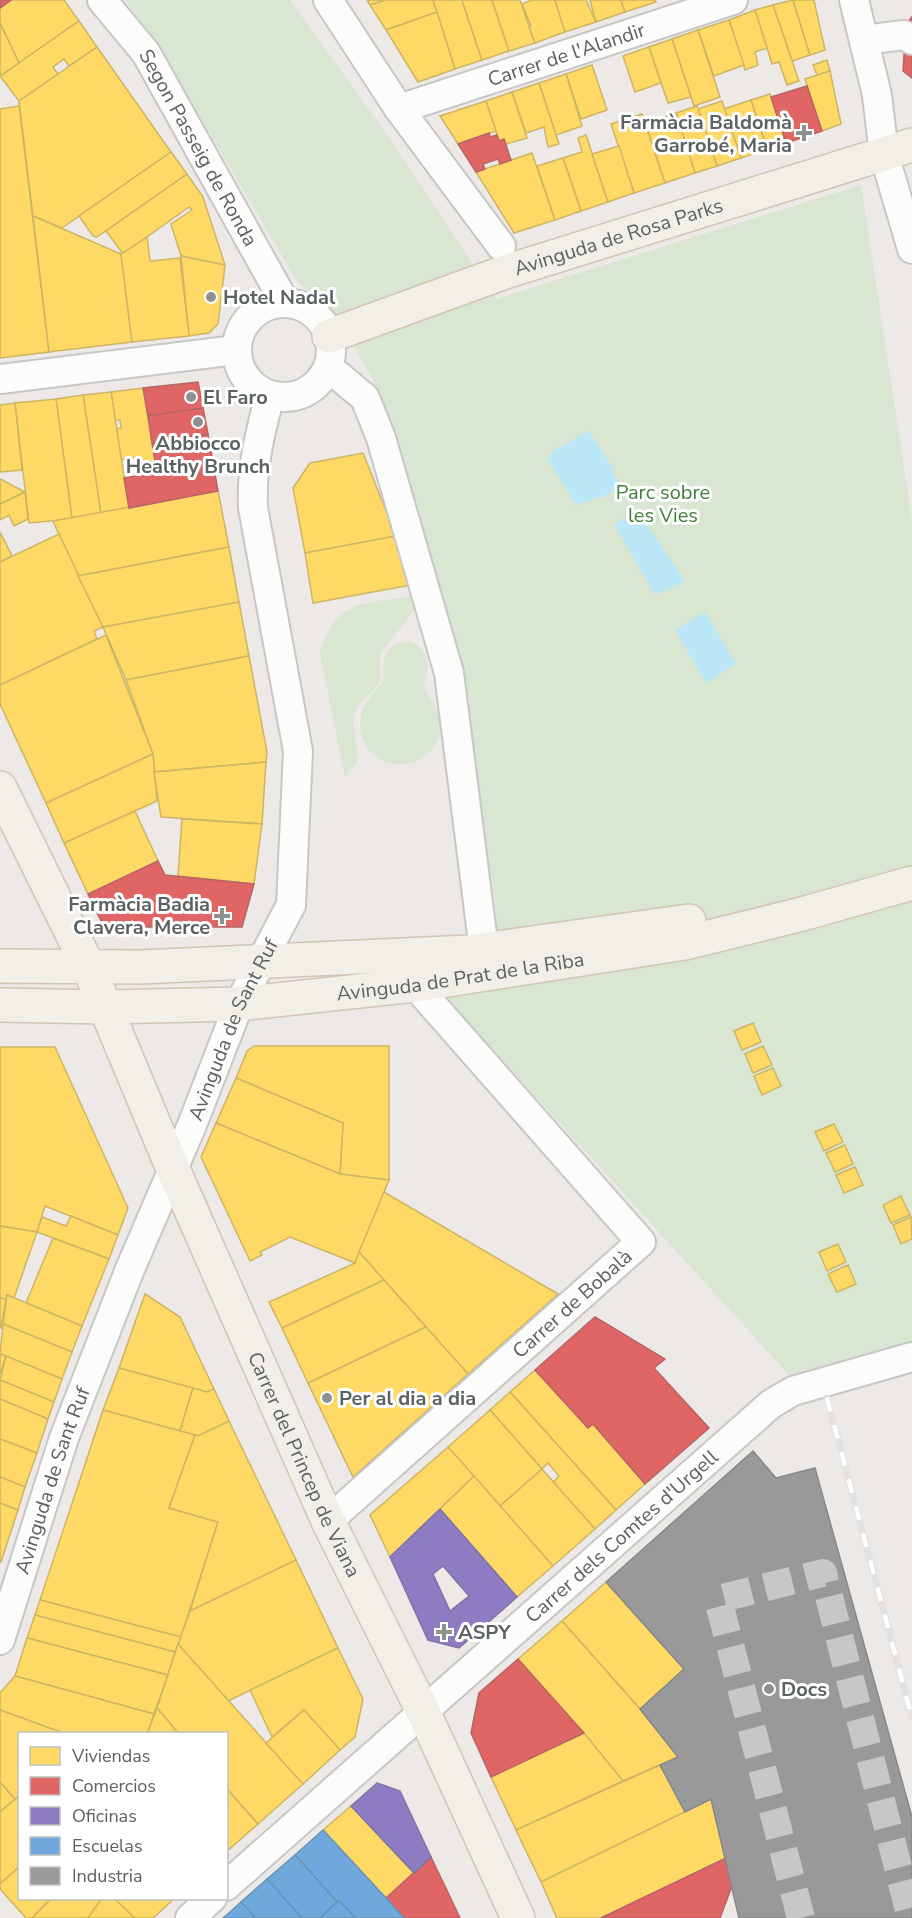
<svg xmlns="http://www.w3.org/2000/svg" width="912" height="1918" viewBox="0 0 912 1918" font-family="'Nunito Sans',sans-serif">
  <rect width="100%" height="100%" fill="#ece9e6"/>
  <g fill="#d8e6d2">
    <polygon points="126,0 290,0 390,139 496,299 861,185 912,520 912,1341 789,1375 446,998 501,988 495,902 466,712 432,580 373,380 346,331 297,281 161,51"/>
    <path d="M410 596 416 608 380 654C379 662 381 671 380 678 376 695 357 698 354 717 352 731 358 746 358 760L345 777 320 653C336 599 361 605 410 596Z"/>
    <path d="M410 641C434 654 427 665 424 689 480 759 375 794 361 733 360 725 360 714 364 706 369 697 378 689 384 680 382 657 384 645 410 641Z"/>
  </g>
  <g fill="#bbe6f5">
    <polygon points="589,431 614,470 612,472 623,489 576,505 547,458 551,456 550,453"/>
    <polygon points="638,512 685,581 655,595 614,524"/>
    <polygon points="705,612 736,664 706,683 675,630"/>
  </g>
  <g fill="#ffd966" stroke="#ceb565" stroke-width="1.5">
    <polygon points="11,0 64,0 79,21 19,63 0,23 0,8"/>
    <polygon points="367,0 386,0 370,5"/>
    <polygon points="386,0 433,0 437,12 386,30 370,5"/>
    <polygon points="433,0 462,0 482,60 455,69"/>
    <polygon points="462,0 492,0 509,51 482,60"/>
    <polygon points="492,0 520,0 535,43 509,51"/>
    <polygon points="532,0 555,0 565,32 535,43 529,27 531,26 522,4"/>
    <polygon points="555,0 586,0 596,22 565,32"/>
    <polygon points="590,0 621,0 625,12 596,22"/>
    <polygon points="621,0 655,0 656,2 625,12"/>
    <polygon points="793,0 810,55 792,61 773,5"/>
    <polygon points="793,0 814,0 825,50 810,55"/>
    <polygon points="773,5 799,81 787,85 779,62 772,64 755,10"/>
    <polygon points="755,10 767,48 755,52 758,65 745,70 729,20"/>
    <polygon points="437,12 455,69 418,82 386,30"/>
    <polygon points="729,20 744,65 714,76 698,30"/>
    <polygon points="79,21 97,47 69,66 64,59 53,67 58,74 19,101 0,76"/>
    <polygon points="0,23 19,63 0,76"/>
    <polygon points="698,30 720,97 694,106 672,39"/>
    <polygon points="672,39 691,97 668,103 649,47"/>
    <polygon points="97,47 171,152 62,228 33,216 19,101"/>
    <polygon points="649,47 661,83 635,92 623,56"/>
    <polygon points="827,60 830,71 817,75 813,65"/>
    <polygon points="592,65 607,110 581,119 566,74"/>
    <polygon points="830,71 841,124 822,131 805,79"/>
    <polygon points="566,74 582,126 556,135 539,83"/>
    <polygon points="539,83 559,144 548,147 544,127 526,133 512,92"/>
    <polygon points="512,92 527,138 506,144 504,139 499,141 486,101"/>
    <polygon points="770,94 786,143 767,149 751,100"/>
    <polygon points="751,100 767,149 741,158 724,109"/>
    <polygon points="486,101 496,131 458,144 440,116"/>
    <polygon points="722,101 741,158 717,166 698,109"/>
    <polygon points="19,106 49,352 0,358 0,109"/>
    <polygon points="697,106 717,166 695,173 676,113"/>
    <polygon points="676,113 695,173 665,183 645,124"/>
    <polygon points="642,114 665,183 634,193 611,124"/>
    <polygon points="586,135 608,202 581,211 563,158 582,152 578,138"/>
    <polygon points="619,146 634,193 608,202 592,154"/>
    <polygon points="171,152 187,174 97,237 93,236 79,216"/>
    <polygon points="532,153 555,220 514,233 476,172"/>
    <polygon points="563,158 581,211 555,220 537,166"/>
    <polygon points="187,174 203,197 225,265 181,256 171,224 192,210 189,207 123,254 106,231"/>
    <polygon points="33,216 121,254 132,342 49,352"/>
    <polygon points="147,237 150,261 180,258 189,336 132,342 121,254"/>
    <polygon points="181,256 225,265 218,324 209,333 189,336"/>
    <polygon points="143,388 157,472 138,475 135,457 121,460 116,429 121,428 120,420 115,420 111,392"/>
    <polygon points="111,392 129,508 101,514 83,395"/>
    <polygon points="83,395 101,514 72,519 56,399"/>
    <polygon points="56,399 72,519 29,523 15,403"/>
    <polygon points="15,403 22,470 0,472 0,405"/>
    <polygon points="363,453 396,536 305,553 293,488 310,463"/>
    <polygon points="0,479 25,492 0,504"/>
    <polygon points="218,491 229,547 78,576 53,521"/>
    <polygon points="25,492 28,519 14,526 9,515 0,520 0,504"/>
    <polygon points="0,532 12,556 0,562"/>
    <polygon points="59,534 103,627 94,631 97,639 0,685 0,562"/>
    <polygon points="396,536 411,585 313,603 305,553"/>
    <polygon points="229,547 239,602 103,627 78,576"/>
    <polygon points="239,602 249,656 126,680 103,627"/>
    <polygon points="106,635 153,754 46,803 0,704 0,685"/>
    <polygon points="249,656 267,752 266,762 154,772 153,754 126,680"/>
    <polygon points="153,754 157,801 64,843 46,803"/>
    <polygon points="266,762 262,824 161,817 154,772"/>
    <polygon points="135,811 158,861 88,894 64,843"/>
    <polygon points="182,819 262,824 254,884 178,876"/>
    <polygon points="753,1023 761,1042 742,1050 734,1031"/>
    <polygon points="254,1046 389,1046 389,1180 340,1174 343,1123 236,1078 247,1051"/>
    <polygon points="763,1046 772,1065 753,1073 745,1054"/>
    <polygon points="0,1047 55,1047 128,1208 118,1235 45,1206 37,1232 0,1226"/>
    <polygon points="773,1068 781,1086 762,1095 754,1076"/>
    <polygon points="236,1078 343,1123 340,1174 216,1123"/>
    <polygon points="216,1123 340,1174 389,1180 355,1263 290,1237 260,1252 262,1255 250,1261 201,1157"/>
    <polygon points="834,1124 843,1142 824,1151 815,1132"/>
    <polygon points="845,1145 853,1164 835,1172 826,1153"/>
    <polygon points="855,1167 863,1185 844,1193 836,1175"/>
    <polygon points="384,1192 558,1294 468,1374 359,1252"/>
    <polygon points="901,1196 910,1215 891,1223 883,1205"/>
    <polygon points="71,1216 118,1235 109,1259 37,1232 42,1217 66,1226"/>
    <polygon points="911,1217 912,1239 901,1244 893,1225"/>
    <polygon points="0,1226 37,1232 14,1298 7,1295 6,1299 0,1298"/>
    <polygon points="53,1238 109,1259 82,1326 26,1303"/>
    <polygon points="838,1244 846,1262 827,1271 819,1252"/>
    <polygon points="359,1252 384,1280 282,1328 269,1302 355,1263"/>
    <polygon points="848,1265 856,1284 837,1292 828,1274"/>
    <polygon points="384,1280 426,1327 308,1383 282,1328"/>
    <polygon points="145,1294 180,1317 214,1389 207,1392 119,1368"/>
    <polygon points="7,1295 82,1326 72,1352 3,1324"/>
    <polygon points="0,1298 6,1299 1,1328 0,1328"/>
    <polygon points="3,1324 72,1352 62,1379 0,1354"/>
    <polygon points="426,1327 468,1374 353,1477 308,1383"/>
    <polygon points="0,1354 6,1356 0,1374"/>
    <polygon points="6,1356 62,1379 54,1402 0,1380"/>
    <polygon points="119,1368 193,1388 180,1431 103,1410"/>
    <polygon points="535,1370 588,1428 593,1424 645,1484 616,1510 510,1392"/>
    <polygon points="0,1380 54,1402 48,1419 0,1399"/>
    <polygon points="193,1388 207,1392 214,1389 229,1421 198,1436 180,1431"/>
    <polygon points="510,1392 616,1510 595,1529 553,1482 559,1476 548,1463 542,1469 490,1410"/>
    <polygon points="0,1399 48,1419 37,1453 0,1439"/>
    <polygon points="103,1410 195,1435 169,1508 218,1522 181,1637 40,1600"/>
    <polygon points="490,1410 542,1469 500,1506 448,1447"/>
    <polygon points="229,1421 296,1560 190,1611 218,1522 169,1508 195,1435 198,1436"/>
    <polygon points="0,1439 37,1453 25,1487 0,1477"/>
    <polygon points="448,1447 474,1476 390,1557 370,1515"/>
    <polygon points="542,1469 595,1529 553,1566 500,1506"/>
    <polygon points="474,1476 553,1566 517,1597 440,1509"/>
    <polygon points="0,1477 25,1487 18,1510 0,1503"/>
    <polygon points="0,1503 18,1510 1,1562 0,1562"/>
    <polygon points="296,1560 338,1648 228,1701 178,1644 190,1611"/>
    <polygon points="606,1582 684,1669 640,1709 562,1621"/>
    <polygon points="40,1600 181,1637 175,1652 35,1615"/>
    <polygon points="35,1615 175,1652 168,1675 27,1638"/>
    <polygon points="562,1621 640,1709 678,1757 623,1781 518,1659"/>
    <polygon points="27,1638 168,1675 154,1714 15,1676"/>
    <polygon points="178,1644 303,1784 258,1824 226,1788 226,1734 179,1734 157,1708"/>
    <polygon points="338,1648 363,1699 355,1737 340,1750 304,1710 272,1737 250,1690"/>
    <polygon points="15,1676 154,1714 147,1734 66,1734 0,1710 0,1693"/>
    <polygon points="157,1708 179,1734 147,1734"/>
    <polygon points="0,1710 66,1734 20,1734 20,1795 15,1799 0,1782"/>
    <polygon points="304,1710 340,1750 303,1784 266,1743"/>
    <polygon points="584,1733 623,1781 516,1830 491,1777"/>
    <polygon points="660,1765 685,1812 541,1882 516,1830"/>
    <polygon points="0,1782 15,1799 0,1812"/>
    <polygon points="226,1788 258,1824 226,1852"/>
    <polygon points="20,1795 20,1866 0,1884 0,1812"/>
    <polygon points="711,1799 726,1858 601,1918 557,1918 541,1882"/>
    <polygon points="351,1806 414,1873 386,1898 323,1830"/>
    <polygon points="20,1866 20,1898 52,1898 32,1918 26,1918 0,1889 0,1884"/>
    <polygon points="52,1898 102,1898 88,1918 32,1918"/>
    <polygon points="102,1898 114,1898 135,1918 88,1918"/>
    <polygon points="114,1898 175,1898 153,1918 135,1918"/>
  </g>
  <g fill="#e06666" stroke="#b86465" stroke-width="1.5">
    <polygon points="0,0 11,0 0,8"/>
    <polygon points="912,17 912,78 903,71 906,24"/>
    <polygon points="807,86 822,131 786,143 771,97"/>
    <polygon points="489,133 490,137 497,135 499,141 504,139 511,160 500,164 498,159 483,164 485,169 476,172 458,144"/>
    <polygon points="198,382 203,408 148,416 143,388"/>
    <polygon points="203,408 208,434 152,443 148,416"/>
    <polygon points="208,434 218,491 129,508 124,478 157,472 152,443"/>
    <polygon points="158,861 165,875 254,884 242,927 104,927 88,894"/>
    <polygon points="595,1317 665,1359 654,1368 709,1428 645,1484 593,1424 588,1428 535,1370"/>
    <polygon points="518,1659 584,1733 491,1777 471,1733 479,1693"/>
    <polygon points="431,1857 452,1901 460,1918 404,1918 386,1898"/>
    <polygon points="726,1858 732,1886 720,1918 601,1918"/>
  </g>
  <g fill="#8e7cc3" stroke="#7f74a6" stroke-width="1.5" fill-rule="evenodd">
    <path d="M440 1509 517 1597 459 1648 428 1640 390 1557ZM443 1566 469 1596 450 1611 433 1574Z"/>
    <polygon points="377,1783 400,1791 431,1857 414,1873 351,1806"/>
  </g>
  <g fill="#6fa8dc" stroke="#6993b8" stroke-width="1.5">
    <polygon points="323,1830 386,1898 404,1918 356,1918 339,1901 337,1902 295,1855"/>
    <polygon points="295,1855 337,1902 320,1918 302,1918 267,1879"/>
    <polygon points="267,1879 302,1918 256,1918 241,1902"/>
    <polygon points="339,1901 356,1918 320,1918 337,1902"/>
    <polygon points="241,1902 256,1918 223,1918 230,1912"/>
  </g>
  <polygon fill="#999" stroke="#878889" stroke-width="1.5" points="753,1451 776,1478 815,1468 912,1817 912,1918 739,1918 711,1799 685,1812 660,1765 678,1757 640,1709 684,1669 606,1582"/>
  <g fill="none" stroke-linecap="round" stroke-linejoin="round">
    <polyline stroke="#c8c7c6" stroke-width="28" stroke-dasharray="28 14" stroke-linecap="butt" points="801,1918 718,1599 823,1573 911,1918"/>
    <g stroke="#c7c7c7" stroke-width="32">
      <g id="minor">
        <path id="s1" d="M102 0 146 53 285 303"/>
        <polyline points="328,0 399,109 501,246"/>
        <polyline points="854,0 877,95 884,154 912,249"/>
        <polyline points="864,40 904,35 912,40"/>
        <path id="s2" d="M399 109 733 0"/>
        <circle cx="284" cy="350" r="47"/>
        <polyline points="328,367 365,398 381,438 449,673 484,950"/>
        <polyline points="0,379 236,350"/>
        <path id="s3" d="M328 1521 641 1242 415 985"/>
        <path id="s4" d="M0 1640 64 1438 130 1269 192 1125 239 1004 291 905 298 751 253 508C251 468 260 433 270 395"/>
        <path id="s5" d="M226 1886 771 1404 793 1391 912 1357"/>
        <polyline points="190,1918 212,1898"/>
      </g>
    </g>
    <g stroke="#d3c5b5" stroke-width="36">
      <g id="major">
        <path id="s6" d="M329 336 508 271 912 145"/>
        <path id="s7" d="M0 788 89 968 173 1169 328 1521 423 1711 518 1918"/>
        <polyline points="0,966 140,967 469,952 689,921"/>
        <path id="s8" d="M0 1005 105 1007 239 1004 415 985 685 943 802 914 912 883"/>
      </g>
    </g>
    <use href="#minor" stroke="#fcfcfb" stroke-width="28"/>
    <use href="#major" stroke="#f2eee8" stroke-width="33"/>
    <g stroke="#e2e2e2" stroke-width="7">
      <polyline id="rail" points="827,1398 912,1718"/>
    </g>
    <use href="#rail" stroke="#fff" stroke-width="4.5" stroke-dasharray="14" stroke-linecap="butt"/>
  </g>
  <g fill="#8e9192" stroke="#fff" stroke-width="2">
    <path d="M801 124h6v6h6v6h-6v6h-6v-6h-6v-6h6z"/>
    <circle cx="211" cy="297" r="6"/>
    <circle cx="191" cy="397" r="6"/>
    <circle cx="198" cy="422" r="6"/>
    <path d="M219 907h6v6h6v6h-6v6h-6v-6h-6v-6h6z"/>
    <circle cx="327" cy="1398" r="6"/>
    <path d="M441 1623h6v6h6v6h-6v6h-6v-6h-6v-6h6z"/>
    <circle cx="769" cy="1689" r="6"/>
  </g>
  <g text-anchor="middle" dominant-baseline="central" stroke-width="6" stroke-linejoin="round" paint-order="stroke">
    <g font-size="20" fill="#5c6164" stroke="#fff">
      <text stroke="none"><textPath href="#s2" startOffset="176">Carrer de l'Alandir</textPath></text>
      <text stroke="none"><textPath href="#s1" startOffset="177">Segon Passeig de Ronda</textPath></text>
      <text stroke="none"><textPath href="#s6" startOffset="306">Avinguda de Rosa Parks</textPath></text>
      <text stroke="none"><textPath href="#s8" startOffset="462">Avinguda de Prat de la Riba</textPath></text>
      <text stroke="none"><textPath href="#s4" startOffset="654">Avinguda de Sant Ruf</textPath></text>
      <text stroke="none"><textPath href="#s3" startOffset="327">Carrer de Bobalà</textPath></text>
      <text stroke="none"><textPath href="#s7" startOffset="742">Carrer del Princep de Viana</textPath></text>
      <text stroke="none"><textPath href="#s4" startOffset="168">Avinguda de Sant Ruf</textPath></text>
      <text stroke="none"><textPath href="#s5" startOffset="528">Carrer dels Comtes d'Urgell</textPath></text>
    </g>
    <g font-size="20" font-weight="bold" fill="#5c6164" stroke="#fff" text-anchor="start">
      <text x="792" y="122" text-anchor="end">Farmàcia Baldomà<tspan x="792" dy="23">Garrobé, Maria</tspan></text>
      <text x="223" y="297">Hotel Nadal</text>
      <text x="203" y="397">El Faro</text>
      <text x="198" y="443" text-anchor="middle">Abbiocco<tspan x="198" dy="23">Healthy Brunch</tspan></text>
      <text x="210" y="904" text-anchor="end">Farmàcia Badia<tspan x="210" dy="23">Clavera, Merce</tspan></text>
      <text x="339" y="1398">Per al dia a dia</text>
      <text x="458" y="1632">ASPY</text>
      <text x="781" y="1689">Docs</text>
    </g>
    <g font-size="20" fill="#408037" stroke="#fff">
      <text x="663" y="492">Parc sobre<tspan x="663" dy="23">les Vies</tspan></text>
    </g>
  </g>
  <rect x="18" y="1732" width="210" height="168" fill="#ffffff" stroke="#bec0c1" stroke-width="1.5"/>
  <rect x="30" y="1747" width="30" height="18" fill="#ffd966" stroke="#bec0c1" stroke-width="1.5"/>
  <text x="72" y="1762" font-size="18" fill="#5c6164">Viviendas</text>
  <rect x="30" y="1777" width="30" height="18" fill="#e06666" stroke="#bec0c1" stroke-width="1.5"/>
  <text x="72" y="1792" font-size="18" fill="#5c6164">Comercios</text>
  <rect x="30" y="1807" width="30" height="18" fill="#8e7cc3" stroke="#bec0c1" stroke-width="1.5"/>
  <text x="72" y="1822" font-size="18" fill="#5c6164">Oficinas</text>
  <rect x="30" y="1837" width="30" height="18" fill="#6fa8dc" stroke="#bec0c1" stroke-width="1.5"/>
  <text x="72" y="1852" font-size="18" fill="#5c6164">Escuelas</text>
  <rect x="30" y="1867" width="30" height="18" fill="#999999" stroke="#bec0c1" stroke-width="1.5"/>
  <text x="72" y="1882" font-size="18" fill="#5c6164">Industria</text>
</svg>
